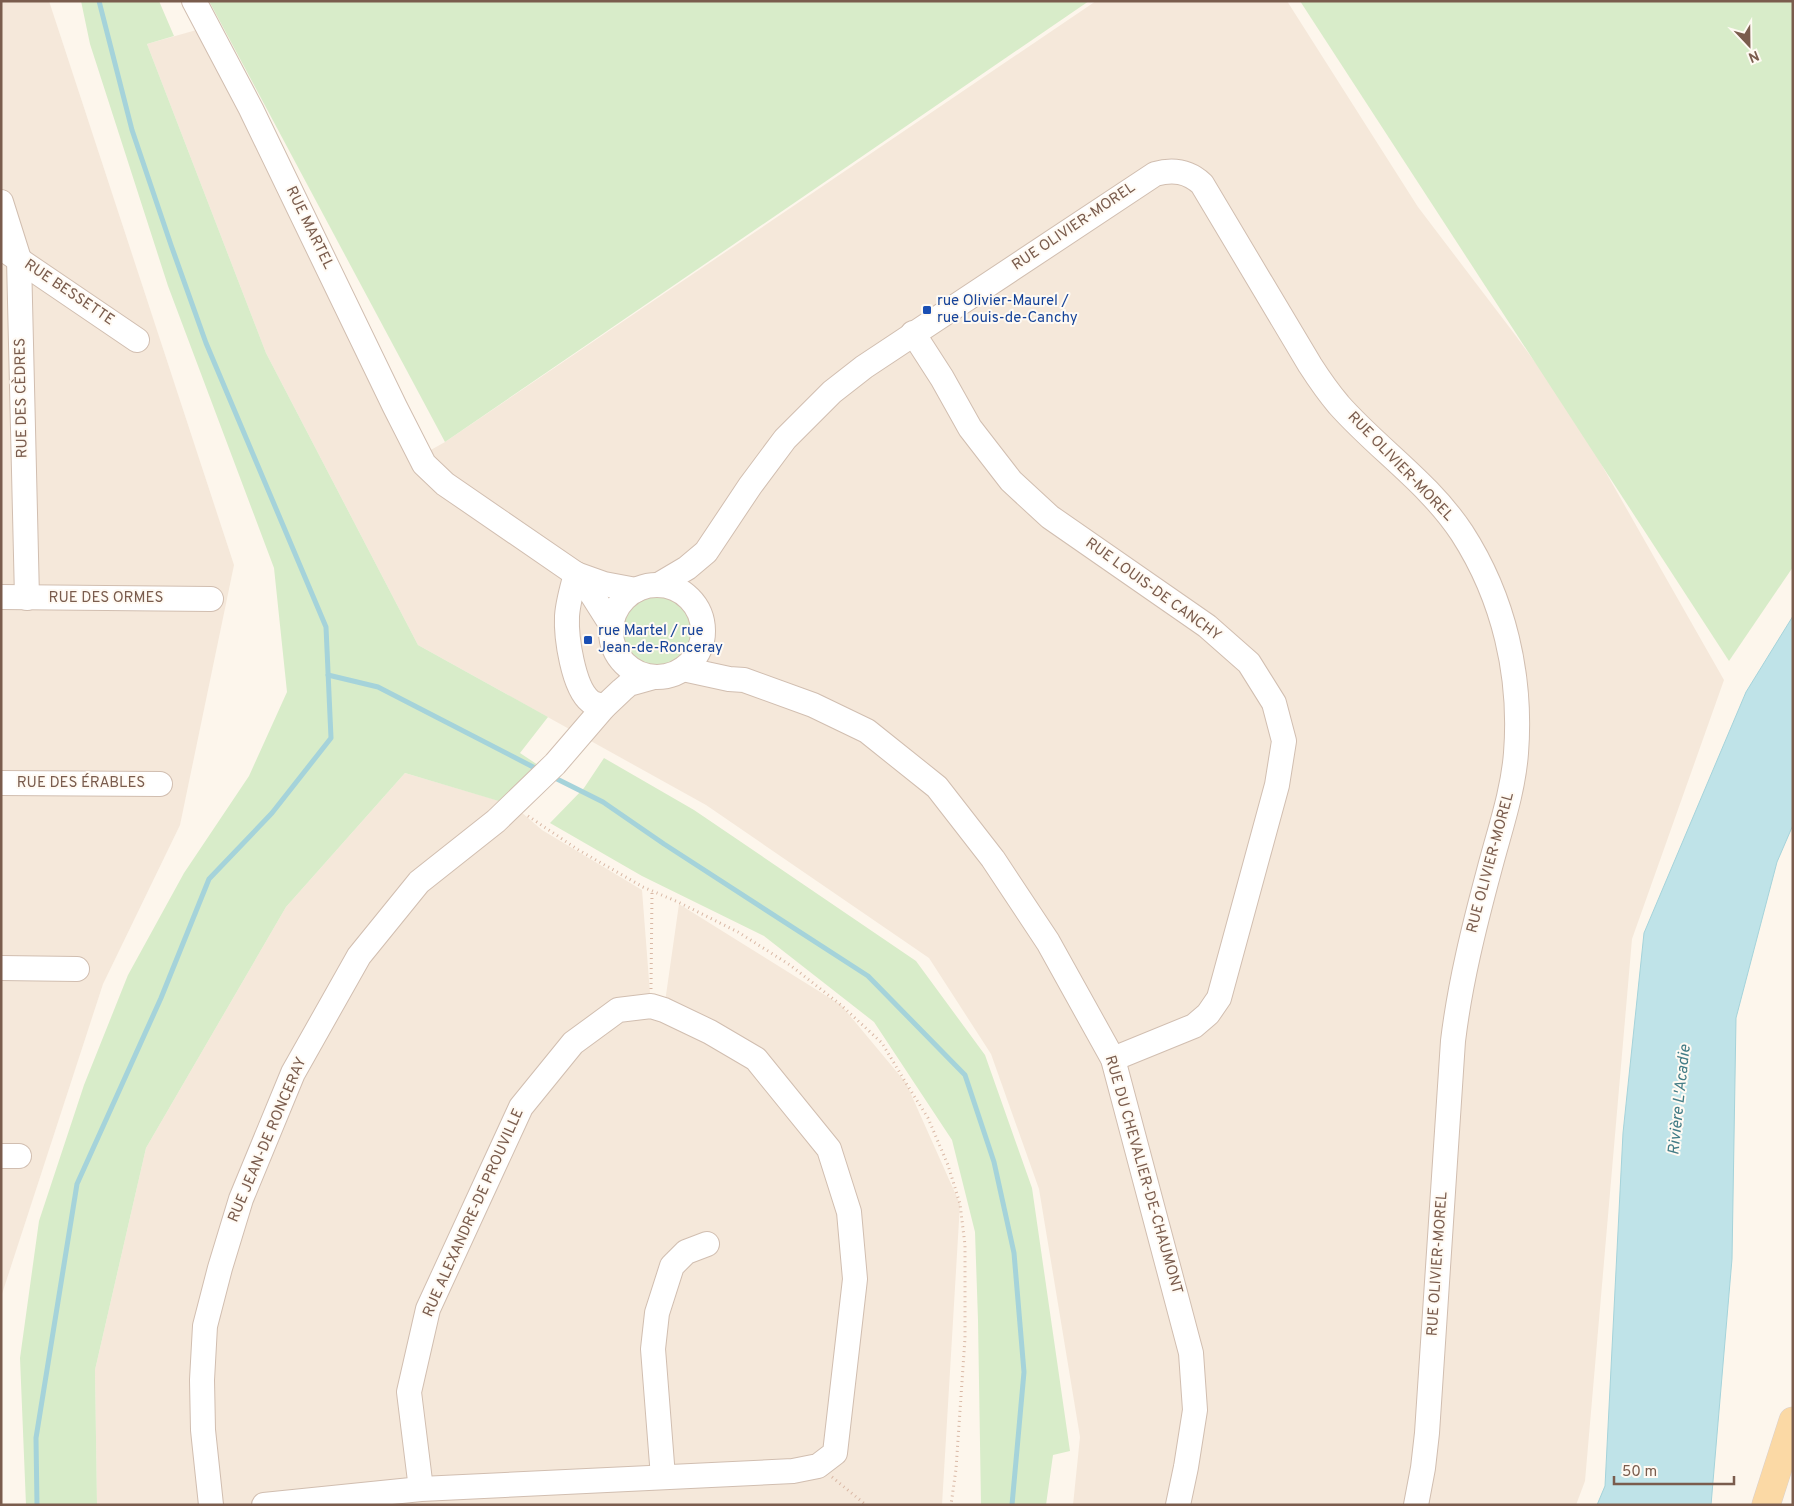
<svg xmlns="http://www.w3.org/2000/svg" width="1794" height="1506" viewBox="0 0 1794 1506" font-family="Overpass,sans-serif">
  <rect width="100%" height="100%" fill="#fdf6ec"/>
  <g fill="#f5e8da">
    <polygon points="1,1 49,1 234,565 180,825 103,984 1,1297"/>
    <polygon points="1096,1 1287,1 1418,207 1513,332 1571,411 1724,680 1632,939 1585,1481 1576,1505 1073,1505 1080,1437 1039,1189 991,1054 929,958 706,805 418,645 266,353 147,44 207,27 420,456 445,442"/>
    <polygon points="405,773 513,805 542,830 642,890 651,1006 664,1009 679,904 841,1005 906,1083 960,1204 942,1505 97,1505 95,1370 146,1148 286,907"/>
  </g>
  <g fill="#d8ecc9">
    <polygon points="81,1 159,1 174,36 147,44 266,353 418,645 548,717 520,753 538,765 502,802 405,773 286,907 146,1148 95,1370 97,1505 26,1505 20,1358 39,1221 84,1085 128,975 184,873 249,776 287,692 274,568 168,286 90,44"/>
    <polygon points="209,1 1089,1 445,442"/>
    <polygon points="1300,1 1793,1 1793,567 1729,661"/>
    <circle cx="660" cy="632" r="39"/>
    <polygon points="604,758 694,810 916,961 985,1055 1032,1188 1070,1451 1053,1455 1046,1505 981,1505 978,1320 975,1232 952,1140 874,1022 764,936 642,876 550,823 584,788"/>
  </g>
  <polygon fill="#bfe3e8" stroke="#a5d3da" points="1793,616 1793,825 1777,862 1736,1018 1732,1259 1711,1505 1597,1505 1605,1486 1623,1133 1644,933 1746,692"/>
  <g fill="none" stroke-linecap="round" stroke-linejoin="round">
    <g stroke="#a5d3da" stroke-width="5">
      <polyline points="328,675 378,687 539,770"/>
      <polyline points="551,776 603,802 664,844 868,976 965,1075 994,1162 1014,1253 1024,1372 1012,1505"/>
      <polyline points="37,1505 36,1438 77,1184 161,998 209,879 272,813 331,738 326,627 206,343 171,245 132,130 99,1"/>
    </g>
    <g stroke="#d1beb0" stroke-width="26">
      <g id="minor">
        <polyline points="194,1 251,109 395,407 424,464 445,484 576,574 604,584 636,590"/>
        <polyline points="1,202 19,259 27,598"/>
        <polyline points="9,253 137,340"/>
        <polyline points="913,333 942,378 970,428 1011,481 1050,517 1207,626 1249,663 1274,703 1284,741 1277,785 1219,998 1208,1014 1194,1026 1113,1059"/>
        <path d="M576 574C572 588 568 602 567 616 566 637 573 687 590 701 593 704 600 705 604 707"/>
        <polyline points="576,574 593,596 612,626"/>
        <path d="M660 584 687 568 706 552 750 486 785 439 832 392 864 367 1155 174C1173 169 1188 171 1202 184L1310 365C1319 379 1328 392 1339 405 1378 449 1429 483 1462 533 1504 598 1522 676 1516 753 1513 793 1499 832 1489 871 1474 927 1460 983 1453 1041L1427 1433 1423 1468 1416 1505"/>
        <circle cx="657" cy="631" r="46"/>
        <polyline points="1,597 211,599"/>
        <polyline points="683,669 729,679 744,680 813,705 867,731 937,787 993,859 1048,942 1113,1059 1191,1353 1195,1410 1186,1467 1178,1505"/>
        <polyline points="1,783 160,784"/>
        <polyline points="1,968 77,969"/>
        <polyline points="1,1156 19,1156"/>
        <polyline points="663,1477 653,1349 657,1313 672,1266 686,1252 707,1244"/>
        <polyline points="211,1505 203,1430 202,1380 205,1326 220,1268 241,1199 293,1073 359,956 419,882 496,821 555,764 604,707 622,690 629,684 654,677"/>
        <polyline points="264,1505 421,1489 793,1471 818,1466 835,1453 855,1279 849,1212 829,1149 756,1059 710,1032 664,1010 651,1006 618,1010 573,1043 521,1107 428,1309 409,1392 421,1489"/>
      </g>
    </g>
    <g stroke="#dad1cd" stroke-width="29">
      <polyline id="major" points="1766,1505 1793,1421"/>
    </g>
    <g stroke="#d9b8a5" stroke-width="3" stroke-dasharray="1 4" stroke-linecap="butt">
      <polyline points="528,816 577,849 643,887 678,902 738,932 790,965 841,1005 882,1043 906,1083 928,1118 948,1165 960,1204 965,1245 965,1338 956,1469 951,1505"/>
      <polyline points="651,989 652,892"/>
      <polyline points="832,1477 866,1505"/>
    </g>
    <use href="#minor" stroke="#fff" stroke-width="24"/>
    <use href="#major" stroke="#fbd9a5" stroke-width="28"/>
  </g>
  <g fill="#1a4fb4" stroke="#fffaf3" stroke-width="2">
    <rect x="922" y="305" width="10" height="10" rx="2.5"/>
    <rect x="583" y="635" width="10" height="10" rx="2.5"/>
  </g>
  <g text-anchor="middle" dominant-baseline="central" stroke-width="4" stroke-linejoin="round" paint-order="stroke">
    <g font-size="15" fill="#7a5c4d" stroke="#fffaf3">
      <text transform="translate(1074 227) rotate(-34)">RUE OLIVIER-MOREL</text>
      <text transform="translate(309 228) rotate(64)">RUE MARTEL</text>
      <text transform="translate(69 293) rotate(34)">RUE BESSETTE</text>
      <text transform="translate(22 398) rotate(-91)">RUE DES CÈDRES</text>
      <text transform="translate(1400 467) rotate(46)">RUE OLIVIER-MOREL</text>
      <text transform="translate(1153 590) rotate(36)">RUE LOUIS-DE CANCHY</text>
      <text x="106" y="598">RUE DES ORMES</text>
      <text x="81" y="783">RUE DES ÉRABLES</text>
      <text transform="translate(1491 863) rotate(-75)">RUE OLIVIER-MOREL</text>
      <text transform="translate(268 1140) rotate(-67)">RUE JEAN-DE RONCERAY</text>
      <text transform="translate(1143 1175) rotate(74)">RUE DU CHEVALIER-DE-CHAUMONT</text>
      <text transform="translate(474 1213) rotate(-66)">RUE ALEXANDRE-DE PROUVILLE</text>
      <text transform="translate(1438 1264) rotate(-86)">RUE OLIVIER-MOREL</text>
    </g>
    <g font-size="15" fill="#164399" stroke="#fffaf3" text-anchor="start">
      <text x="937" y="301">rue Olivier-Maurel /<tspan x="937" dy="17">rue Louis-de-Canchy</tspan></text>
      <text x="598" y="631">rue Martel / rue<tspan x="598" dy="17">Jean-de-Ronceray</tspan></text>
    </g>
    <g font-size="16" font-style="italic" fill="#437c86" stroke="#fffaf3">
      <text transform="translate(1680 1100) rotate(-84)">Rivière L'Acadie</text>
    </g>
  </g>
  <rect width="1794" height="1506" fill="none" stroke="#7a5c4d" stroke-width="5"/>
  <g transform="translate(1749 45) rotate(158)" stroke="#fffaf3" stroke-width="4" paint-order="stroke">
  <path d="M0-4L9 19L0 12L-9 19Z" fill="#7a5c4d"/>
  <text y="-8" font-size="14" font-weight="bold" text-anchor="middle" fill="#7a5c4d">N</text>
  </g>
  <path d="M1614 1476v8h120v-8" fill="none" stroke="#7a5c4d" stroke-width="2.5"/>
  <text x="1622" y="1476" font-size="15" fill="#7a5c4d" stroke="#fffaf3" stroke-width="4" paint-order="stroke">50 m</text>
</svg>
